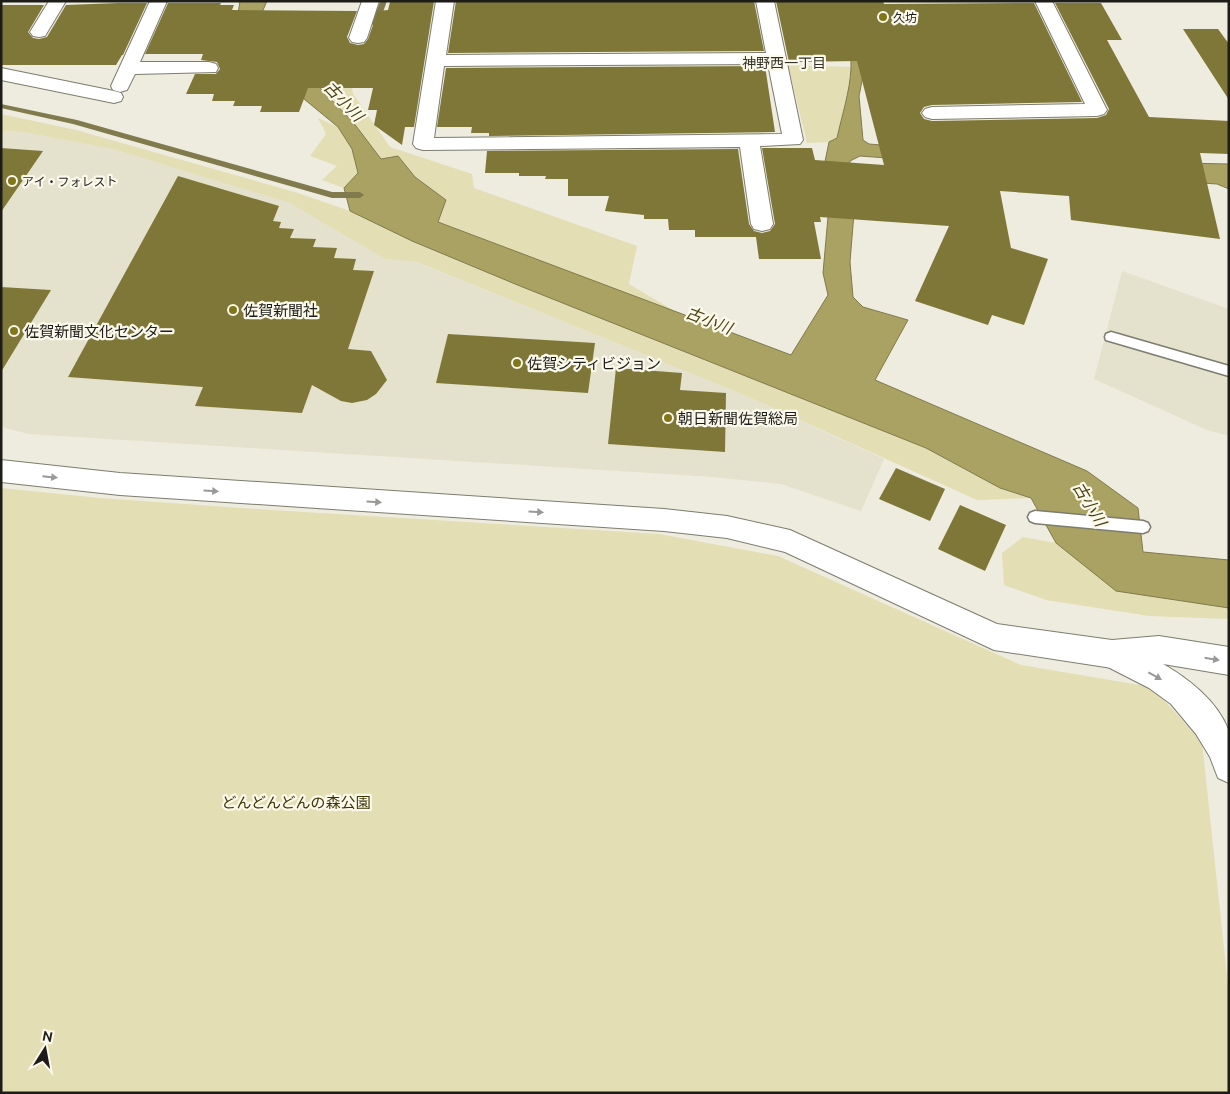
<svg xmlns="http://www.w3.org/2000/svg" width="1230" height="1094" viewBox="0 0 1230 1094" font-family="Ubuntu,'Noto Sans JP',sans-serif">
  <rect width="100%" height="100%" fill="#edecde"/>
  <g fill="#e4e1cc">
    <polygon points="1,131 23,132 113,149 291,203 385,259 416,262 744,395 884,459 861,511 781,484 713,477 29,434 1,427"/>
    <polygon points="1122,271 1229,309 1229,436 1207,430 1094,379"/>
  </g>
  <g fill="#e3deb4">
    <polygon points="788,65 851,67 849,86 837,138 829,142 807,143"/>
    <polygon points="350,75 353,94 390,147 472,174 474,188 637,246 629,284 678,313 437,222 446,200 415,177 398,156 381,159 353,122 319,87"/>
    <polygon points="1,114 76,130 298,193 350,211 412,241 926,448 1000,488 1032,498 977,500 744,395 417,262 385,259 290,203 113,149 23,132 1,131"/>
    <polygon points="318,118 338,127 352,150 358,173 344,188 322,180 337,166 310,156 326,134"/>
    <polygon points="1,488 100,498 272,510 659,534 778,556 1021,665 1152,687 1202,742 1229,995 1229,1093 1,1093"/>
    <polygon points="1023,537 1056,543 1116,591 1229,608 1229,619 1149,616 1046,600 1004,585 1002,553"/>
  </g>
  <path fill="#aaa262" stroke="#807a4c" d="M240 1H267L260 17 319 87 353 122 381 159 398 156 415 177 446 200 438 222 791 355 828 295 823 273 828 217 820 186 829 142 837 138C842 115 850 91 851 68 852 50 844 31 840 14L863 76 859 96 863 140 869 144 1083 161 1229 164V189L1217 184 1074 175 1051 170 860 156 850 161 847 184 854 213 850 262 853 297 863 307 908 320 875 380 1087 471 1138 508 1143 552 1229 560V608L1116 591 1056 543 1031 498 1000 488 926 448 520 286 412 241 350 211 344 188 358 173 352 149 338 127 270 71 235 32Z"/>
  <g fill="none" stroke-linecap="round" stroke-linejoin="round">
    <g fill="#807a4c" fill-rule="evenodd">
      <polygon points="387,1 379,23 372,25 371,23 380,2"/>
      <polygon points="1,104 77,120 332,192 360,192 364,195 360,198 332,198 73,124 1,108"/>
    </g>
  </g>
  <g fill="#7f7738">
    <polygon points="434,1 414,127 405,127 402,145 374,125 377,110 368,110 373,88 308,88 299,112 260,112 262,106 233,106 235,101 212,101 214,94 186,94 195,74 216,74 220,69 217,62 201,60 203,54 145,54 168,3 221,3 220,5 234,5 232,10 357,11 347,37 350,43 358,45 364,44 368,39 378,11 388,10 390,2"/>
    <polygon points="456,1 754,1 764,51 448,53"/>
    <polygon points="776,1 883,1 884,4 1034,3 1082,102 932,105 924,107 920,113 924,119 932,121 1097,118 1106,115 1109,109 1055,3 1101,3 1122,40 1107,40 1149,117 1229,121 1229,154 1200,153 1220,239 1071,220 1069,196 1000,191 1011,248 1048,259 1024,325 992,315 988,325 915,301 949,226 820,217 821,222 814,222 821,259 759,259 756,237 695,237 695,230 669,230 668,219 644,219 644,215 605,211 609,196 568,196 568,179 545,179 546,176 519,176 519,173 485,173 487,151 738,149 749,224 754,231 762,233 770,231 775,224 762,148 812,148 815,160 884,165 857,61 789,62"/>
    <polygon points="118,3 147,3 123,55 122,55 116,65 1,65 1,5 44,5 28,32 33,38 39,39 47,37 66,5"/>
    <polygon points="1183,29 1218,29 1229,44 1229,100"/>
    <polygon points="765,66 775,132 489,136 489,133 471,133 472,127 437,127 446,68"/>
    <polygon points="1,148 43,151 1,212"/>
    <polygon points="178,176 279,206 273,221 281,222 279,228 294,229 290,238 316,239 313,247 337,248 334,258 356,259 353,270 374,271 348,349 371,351 387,380 376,394 367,400 352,403 341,401 312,385 302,413 195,406 203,387 68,377"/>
    <polygon points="1,287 51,290 1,372"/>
    <polygon points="448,334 595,343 588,393 436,383"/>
    <polygon points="616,368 682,373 680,390 726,393 725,452 608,444"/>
    <polygon points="896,468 945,489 930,521 879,499"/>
    <polygon points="960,505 1006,525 985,571 938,549"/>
  </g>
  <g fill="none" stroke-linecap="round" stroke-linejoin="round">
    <g stroke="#7d7c6f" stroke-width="3">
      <g id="lane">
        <polygon points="1111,332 1229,366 1229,376 1106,340 1105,337 1106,334"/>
        <polygon points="1035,511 1143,521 1148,523 1150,527 1148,531 1143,533 1035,523 1030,521 1028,517 1030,513"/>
      </g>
    </g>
    <g stroke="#7d7c6f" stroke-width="2">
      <g id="street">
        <polygon points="49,1 66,1 45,36 39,37 33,36 30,32"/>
        <polygon points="150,1 167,1 140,62 209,62 216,64 218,68 216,72 135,74 127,90 120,92 113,90 111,86"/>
        <polygon points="362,1 379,1 367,38 364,42 358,43 352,42 349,38"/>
        <path d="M436 1H454L446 55 766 53 756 1H774L803 140 800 144 760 146 773 224 770 229 762 231 754 229 751 224 740 147 423 150 416 148 413 144ZM768 64 782 134 434 138 444 66Z"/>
        <polygon points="1035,1 1052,1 1107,110 1104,114 1097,116 932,119 925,117 922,113 925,109 932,107 1085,104"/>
        <polygon points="1,68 114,91 121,93 123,97 121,101 114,103 1,80"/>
        <path d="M1159 636 1229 647V675L1163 664C1188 678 1217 701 1228 729 1230 738 1229 770 1229 783L1218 778 1210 757 1196 734 1171 704 1149 688 1102 664 1097 654 1102 644 1112 640Z"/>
      </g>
    </g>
    <g stroke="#7d7c6f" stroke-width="2">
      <polygon id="secondary" points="1,460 120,473 664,509 727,516 790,530 997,624 1112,640 1122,644 1127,654 1122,664 1112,668 994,650 785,552 727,538 664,531 120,495 1,482"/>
    </g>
    <use href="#lane" fill="#fff" fill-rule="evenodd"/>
    <use href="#street" fill="#fff" fill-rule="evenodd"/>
    <use href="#secondary" fill="#fff" fill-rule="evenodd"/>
  </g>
  <defs><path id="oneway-solid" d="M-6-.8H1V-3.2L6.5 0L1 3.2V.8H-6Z" transform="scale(1.25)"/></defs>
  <g fill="#999997">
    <use href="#oneway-solid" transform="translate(50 477) rotate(6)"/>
    <use href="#oneway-solid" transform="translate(211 491) rotate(4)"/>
    <use href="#oneway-solid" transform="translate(374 502) rotate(4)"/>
    <use href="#oneway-solid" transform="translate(536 512) rotate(3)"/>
    <use href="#oneway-solid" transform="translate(1212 659) rotate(9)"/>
    <use href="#oneway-solid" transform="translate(1155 676) rotate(29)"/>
  </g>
  <g fill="#82761a" stroke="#fbf9eb" stroke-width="2">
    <circle cx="883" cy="17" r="5"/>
    <circle cx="12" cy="181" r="5"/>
    <circle cx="233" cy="310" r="5"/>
    <circle cx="14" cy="331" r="5"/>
    <circle cx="517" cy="363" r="5"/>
    <circle cx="668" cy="418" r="5"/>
  </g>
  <g text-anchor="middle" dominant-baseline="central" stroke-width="4.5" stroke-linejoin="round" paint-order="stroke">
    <g font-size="12" fill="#1d1c18" stroke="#fbf9eb" text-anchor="start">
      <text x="893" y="17">久坊</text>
      <text x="22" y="181">アイ・フォレスト</text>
    </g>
    <g font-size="14" fill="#343329" stroke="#fbf9eb">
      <text x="784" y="63">神野西一丁目</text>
    </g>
    <g font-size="15" fill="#1d1c18" stroke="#fbf9eb" text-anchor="start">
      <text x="243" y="310">佐賀新聞社</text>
      <text x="24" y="331">佐賀新聞文化センター</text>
      <text x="527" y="363">佐賀シティビジョン</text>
      <text x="678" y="418">朝日新聞佐賀総局</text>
    </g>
    <g font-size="15" fill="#3b3400" stroke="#fbf9eb">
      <text x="296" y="802">どんどんどんの森公園</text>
    </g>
    <g font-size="16" font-style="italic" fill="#48410f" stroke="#fbf9eb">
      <text transform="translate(344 101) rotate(46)">古小川</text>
      <text transform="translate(709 320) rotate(21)">古小川</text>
      <text transform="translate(1090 504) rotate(59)">古小川</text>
    </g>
  </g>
  <rect width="1230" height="1094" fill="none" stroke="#1d1c18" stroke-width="5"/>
  <g transform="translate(45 1049) rotate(11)" stroke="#fbf9eb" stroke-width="4" paint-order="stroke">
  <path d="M0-4L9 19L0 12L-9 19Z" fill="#1d1c18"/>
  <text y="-8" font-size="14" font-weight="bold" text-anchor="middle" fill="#1d1c18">N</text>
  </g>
</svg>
